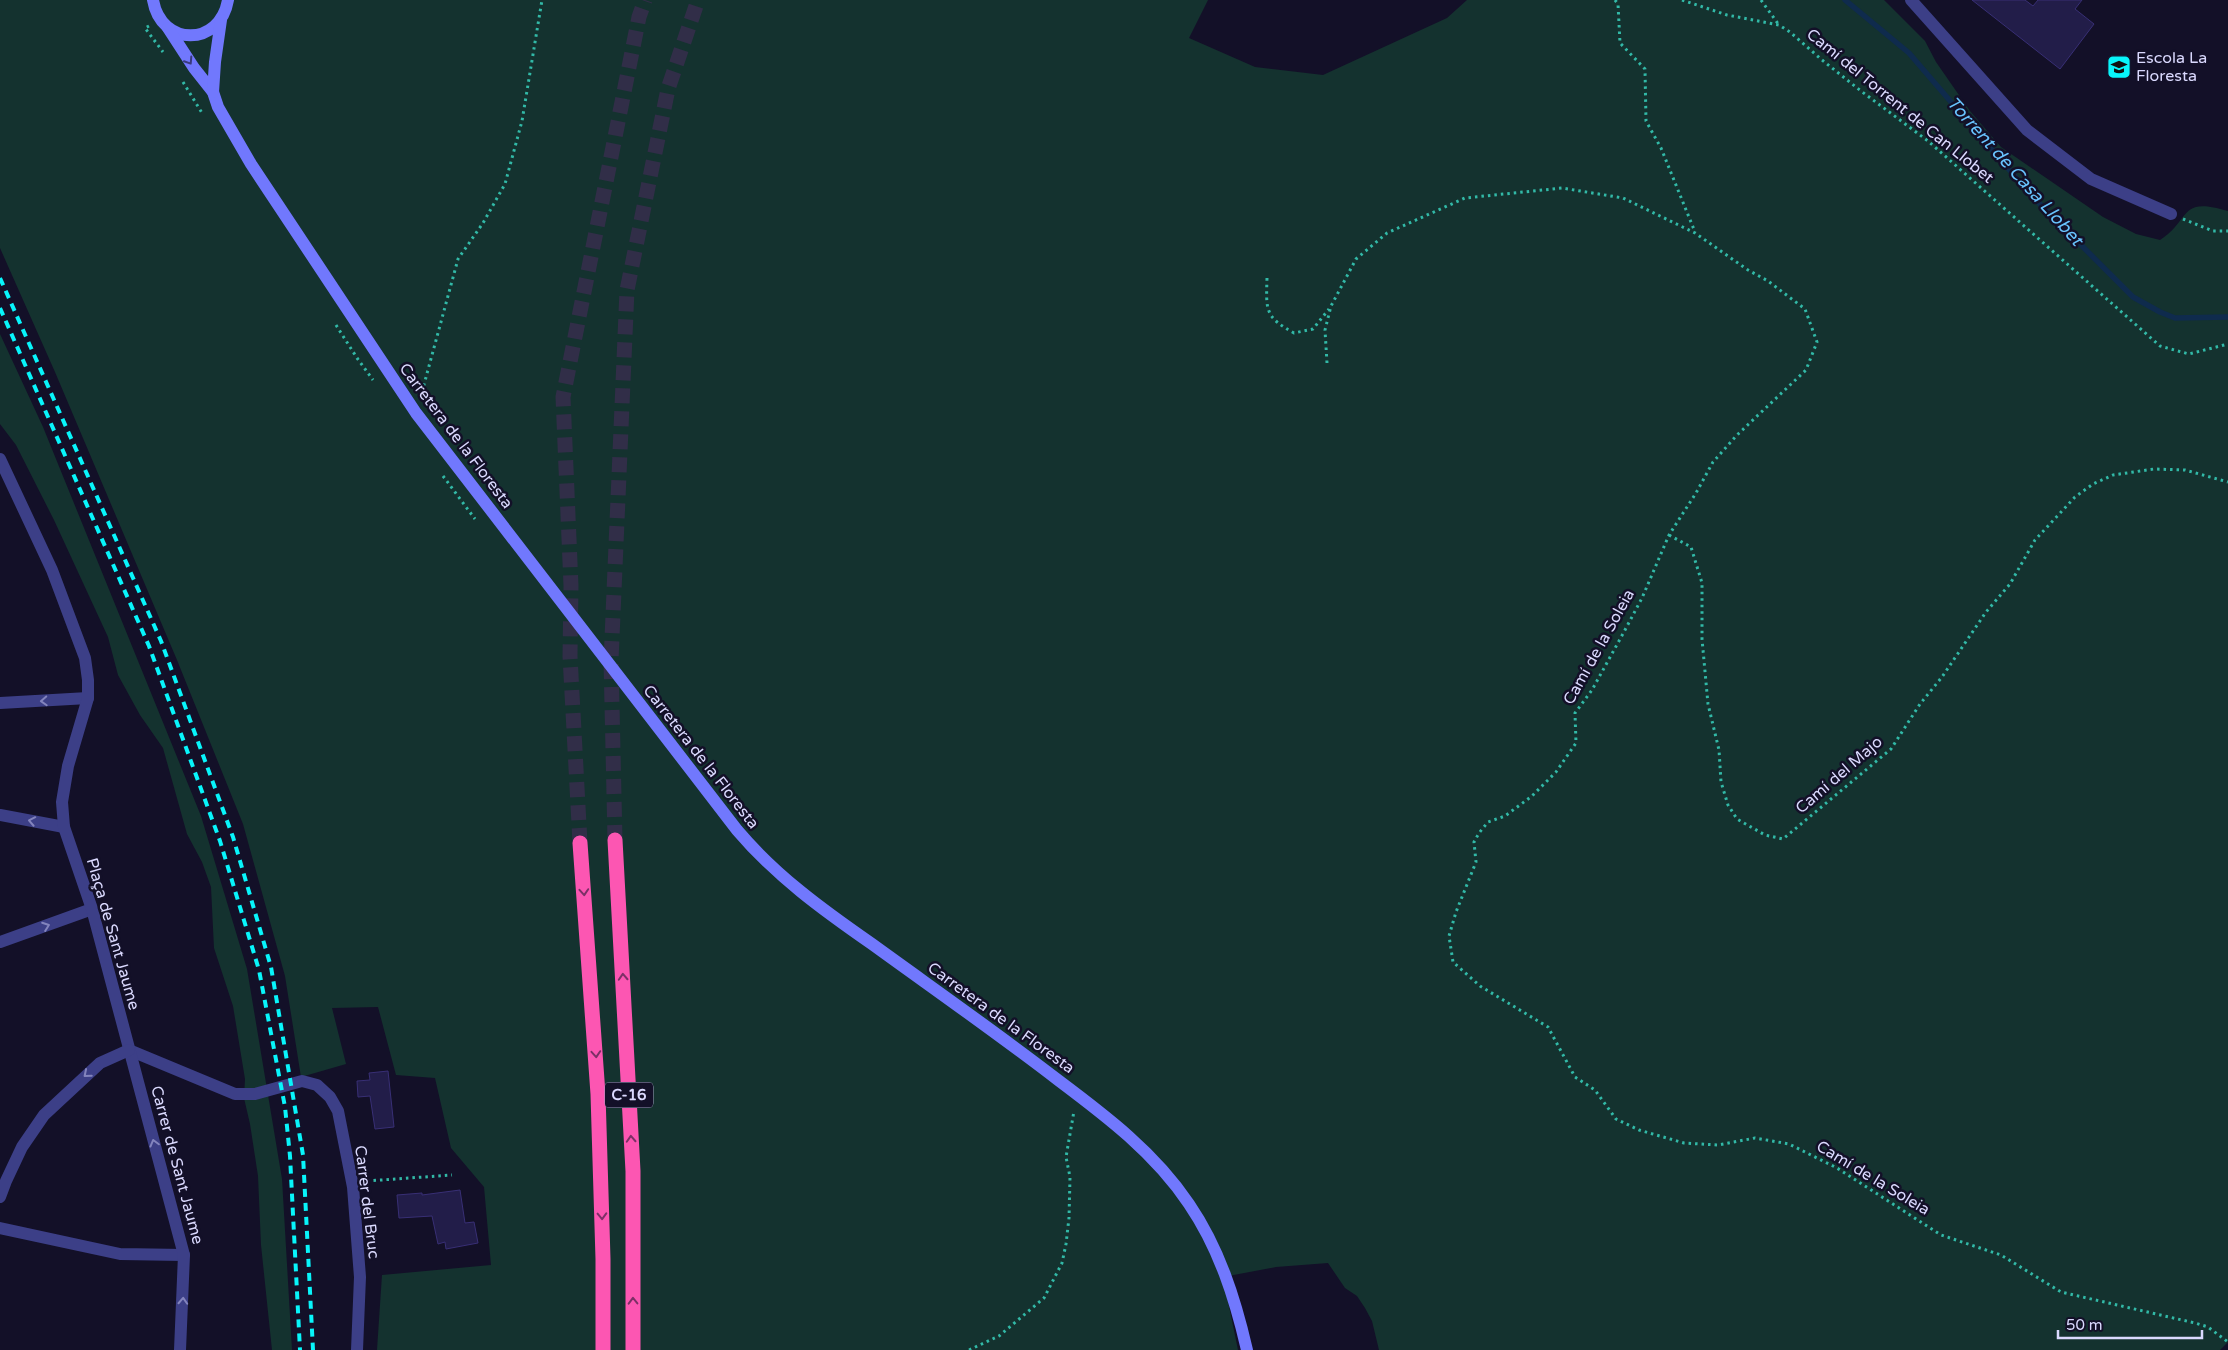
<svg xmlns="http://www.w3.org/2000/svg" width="2228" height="1350" viewBox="0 0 2228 1350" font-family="'Varela Round',sans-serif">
  <rect width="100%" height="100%" fill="#131028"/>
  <g fill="#14322f">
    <path d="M0 0H1208L1189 38 1255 67 1323 75 1447 18 1467 0H1884L1925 41 1936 62 1970 111 2001 147 2103 217 2136 234 2160 240C2192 219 2178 196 2228 211V1342L2220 1350H1379L1372 1321 1365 1308 1357 1296 1345 1288 1328 1263 1276 1267 1223 1277 1238 1350H377L382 1275 491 1265 484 1187 451 1148 435 1078 396 1075 378 1007 332 1008 346 1064 301 1077 285 976 243 824 177 660 55 372 0 248Z"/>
    <polygon points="0,334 43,427 201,816 247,969 282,1179 292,1350 272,1350 261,1245 258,1176 250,1124 244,1098 245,1079 233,1006 214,948 211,887 202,862 187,834 163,748 140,715 118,675 108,637 54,520 16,445 0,424"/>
  </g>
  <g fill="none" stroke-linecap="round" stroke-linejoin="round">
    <polyline stroke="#0f2b4d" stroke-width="5.5" points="1845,0 1909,53 2031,195 2133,297 2160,312 2175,318 2228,317"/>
  </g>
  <g fill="#221d49" stroke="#382f75">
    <polygon points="1972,0 2025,0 2033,6 2038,0 2082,0 2075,9 2094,24 2060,69"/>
    <polygon points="388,1071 394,1127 375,1129 370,1096 358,1097 357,1081 370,1080 369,1073"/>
    <polygon points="460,1190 465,1223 474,1222 478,1243 446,1249 445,1242 438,1244 432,1216 399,1218 397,1195 422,1193 422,1195"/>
  </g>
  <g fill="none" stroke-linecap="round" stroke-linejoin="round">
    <g stroke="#312e48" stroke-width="15" stroke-dasharray="15 8" stroke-linecap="butt">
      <polyline points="615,840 611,661 627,290 668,89 698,0"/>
      <polyline points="580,843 570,656 571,586 563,397 639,17 645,0"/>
    </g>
    <g stroke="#32b9a7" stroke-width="3" stroke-dasharray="2.5 4" stroke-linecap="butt">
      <polyline points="1615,0 1618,4 1620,43 1645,69 1646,121 1661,148 1695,232"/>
      <polyline points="1682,0 1727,15 1779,25 1790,32 1822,60 1861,91 1928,141 2160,346 2189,354 2228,344"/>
      <polyline points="1761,0 1779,25"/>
      <polyline points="149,26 145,28 163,52"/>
      <polyline points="183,82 202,113"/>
      <polyline points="2183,219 2213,231 2228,231"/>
      <path d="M1267 278C1266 311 1265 317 1294 333L1313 329 1329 309"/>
      <polyline points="336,325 357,358 373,380"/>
      <polyline points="1327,363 1325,330 1331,306 1356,259 1387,233 1465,198 1562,188 1623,198 1695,233 1748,270 1768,281 1805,309 1817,342 1806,370 1737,435 1713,462 1696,493 1669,535 1642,598 1625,630 1592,690 1575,713 1576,743 1556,772 1532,796 1505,816 1488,822 1479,833 1474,842 1476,862 1456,912 1449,936 1453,962 1480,986 1548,1027 1575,1077 1595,1090 1616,1119 1639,1130 1684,1143 1718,1145 1755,1138 1789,1144 1837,1168 1941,1235 2001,1255 2061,1292 2195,1323 2208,1327 2228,1342"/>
      <polyline points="422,392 458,259 483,223 505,184 522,121 542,0"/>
      <polyline points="443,476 475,519"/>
      <polyline points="1669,535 1691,547 1702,583 1702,639 1708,704 1719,750 1721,782 1728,805 1737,819 1765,835 1783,839 1891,749 1920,704 1942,677 1986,612 2010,584 2035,540 2075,497 2093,484 2113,475 2154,469 2185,470 2228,482"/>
      <polyline points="367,1181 452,1175"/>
      <polyline points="969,1350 999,1336 1044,1298 1062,1263 1066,1244 1069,1218 1070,1177 1066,1157 1074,1111"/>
    </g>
    <g stroke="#3c3f87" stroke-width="12">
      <polyline points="1911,0 2027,130 2091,179 2171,214"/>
      <polyline points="0,703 88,698"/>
      <polyline points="0,815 64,827"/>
      <polyline points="0,942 92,909"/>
      <polyline points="129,1050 235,1094 255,1094 302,1081 317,1085 330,1097 338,1111 353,1187 360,1277 357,1350"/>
      <polyline points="0,1228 120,1254 184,1255"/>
    </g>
    <g stroke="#3c3f87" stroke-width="12">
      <polyline points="0,459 52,570 85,658 88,680 88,698 68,766 62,802 64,827 92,909 184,1255 180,1350"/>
      <polyline points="0,1197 6,1181 22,1147 44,1115 100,1063 129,1050"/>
    </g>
    <g stroke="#7178fd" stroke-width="12">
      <path d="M153 0C161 47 220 47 228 0"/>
      <path d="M168 28 194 68 213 92 218 107 251 164 416 413 737 830C776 876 823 910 872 944 934 989 997 1033 1058 1080 1106 1116 1155 1153 1189 1204 1219 1248 1235 1298 1247 1350"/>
      <polyline points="213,92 215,62 221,20"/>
    </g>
    <g stroke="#fc56b2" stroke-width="15">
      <polyline points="615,840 633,1171 633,1350"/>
      <polyline points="580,843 598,1094 603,1259 603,1350"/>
    </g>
    <g stroke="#08f5fb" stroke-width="4" stroke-dasharray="8 6" stroke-linecap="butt">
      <polyline points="0,278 161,641 233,837 271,967 303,1155 313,1350"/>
      <polyline points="0,308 149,646 220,841 259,970 285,1107 290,1156 300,1350"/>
    </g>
  </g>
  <defs><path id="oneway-chevron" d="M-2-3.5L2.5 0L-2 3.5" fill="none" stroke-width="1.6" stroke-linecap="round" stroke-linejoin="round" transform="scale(1.25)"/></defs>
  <use stroke="#393a7d" href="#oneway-chevron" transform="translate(189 61) rotate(57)"/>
  <g stroke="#8384bd">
    <use href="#oneway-chevron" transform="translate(44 701) rotate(177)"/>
    <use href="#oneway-chevron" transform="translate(32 821) rotate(-169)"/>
    <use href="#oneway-chevron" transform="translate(46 926) rotate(-20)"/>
    <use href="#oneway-chevron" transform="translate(87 1074) rotate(140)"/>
    <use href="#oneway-chevron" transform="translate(154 1143) rotate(-105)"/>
    <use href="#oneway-chevron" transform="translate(183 1301) rotate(-87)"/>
  </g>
  <g stroke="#7c3066">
    <use href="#oneway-chevron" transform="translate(584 892) rotate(86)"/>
    <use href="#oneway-chevron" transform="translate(623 977) rotate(-93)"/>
    <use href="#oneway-chevron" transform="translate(596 1054) rotate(86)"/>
    <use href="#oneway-chevron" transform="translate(631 1139) rotate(-93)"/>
    <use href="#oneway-chevron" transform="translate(602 1216) rotate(88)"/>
    <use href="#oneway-chevron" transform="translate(633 1301) rotate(-91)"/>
  </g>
  <defs>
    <g id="school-square" transform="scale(1.25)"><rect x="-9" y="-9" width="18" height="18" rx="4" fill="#08f5fb" stroke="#131028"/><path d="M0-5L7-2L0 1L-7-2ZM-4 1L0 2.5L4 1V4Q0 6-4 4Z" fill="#111"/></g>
  </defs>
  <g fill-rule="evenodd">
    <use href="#school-square" x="2119" y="67"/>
  </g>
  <g text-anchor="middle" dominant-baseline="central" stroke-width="5" stroke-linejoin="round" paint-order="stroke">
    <rect fill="#131028" stroke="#9e9dbe" stroke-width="1" x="605" y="1082.5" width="48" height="25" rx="4"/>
    <g font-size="15" font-weight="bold" fill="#dad9fe">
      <text x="629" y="1095">C-16</text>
    </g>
    <g font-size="16" fill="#dad9fe" stroke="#131028" text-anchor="start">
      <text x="2136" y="58">Escola La<tspan x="2136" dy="18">Floresta</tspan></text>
    </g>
    <g font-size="16" fill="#dad9fe" stroke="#131028">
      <text transform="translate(1900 106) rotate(39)">Camí del Torrent de Can Llobet</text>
      <text transform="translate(456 436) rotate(53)">Carretera de la Floresta</text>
      <text transform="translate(1599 647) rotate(-61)">Camí de la Soleia</text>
      <text transform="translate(701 757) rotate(52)">Carretera de la Floresta</text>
      <text transform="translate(1839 775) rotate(-41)">Camí del Majo</text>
      <text transform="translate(113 934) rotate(74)">Plaça de Sant Jaume</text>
      <text transform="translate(1001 1018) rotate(36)">Carretera de la Floresta</text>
      <text transform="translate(177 1165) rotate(75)">Carrer de Sant Jaume</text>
      <text transform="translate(1873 1178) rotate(31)">Camí de la Soleia</text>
      <text transform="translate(367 1202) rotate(83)">Carrer del Bruc</text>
    </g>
    <g font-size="18" font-style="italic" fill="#68c3fd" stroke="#131028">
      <text transform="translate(2015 171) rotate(48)">Torrent de Casa Llobet</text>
    </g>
  </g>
  <path d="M2058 1330v8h144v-8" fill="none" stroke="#dad9fe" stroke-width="2.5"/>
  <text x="2066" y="1330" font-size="15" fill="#dad9fe" stroke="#131028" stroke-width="4" paint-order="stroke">50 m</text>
</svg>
